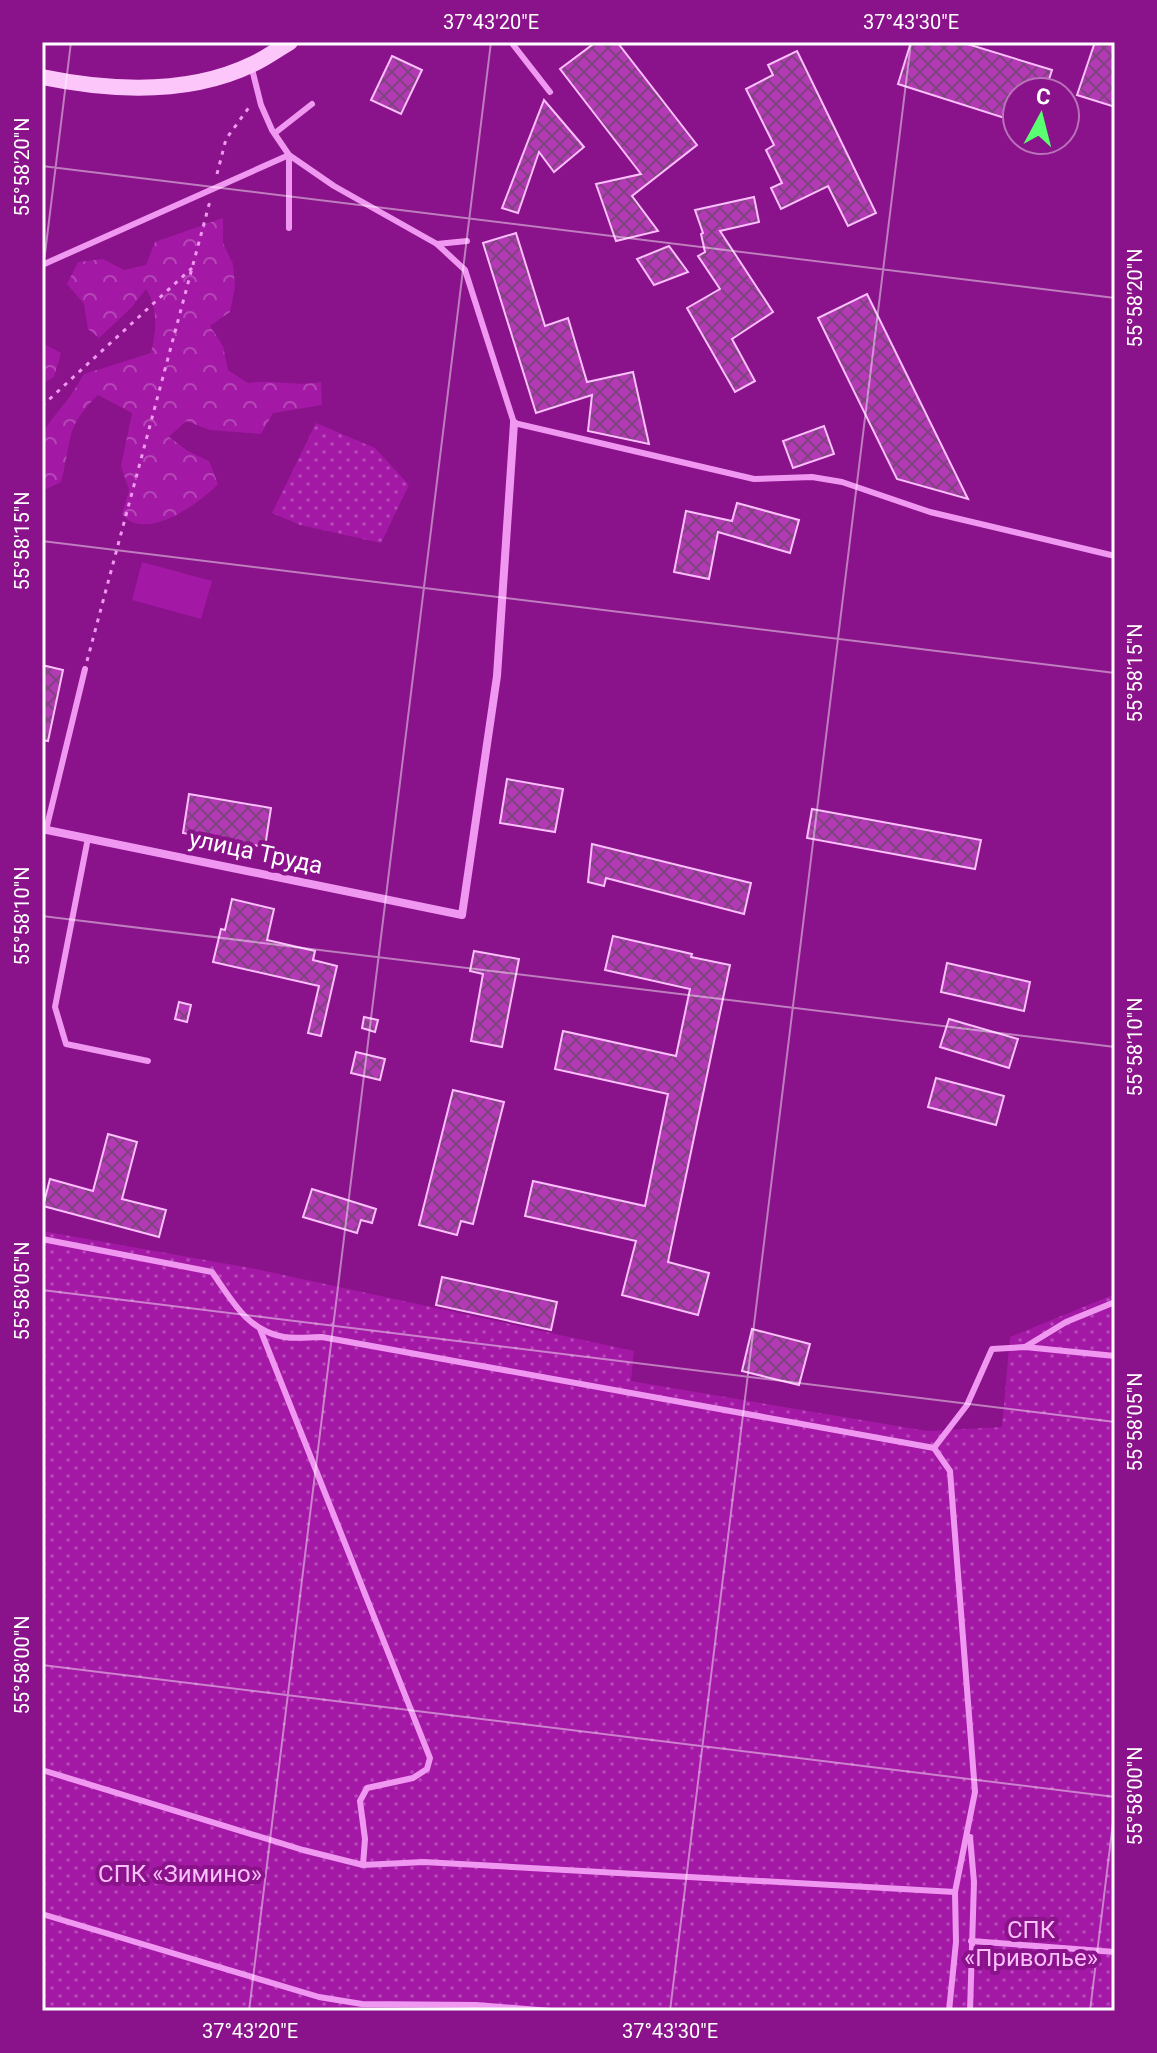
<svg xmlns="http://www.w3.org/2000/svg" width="1157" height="2053" viewBox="0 0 1157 2053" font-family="Roboto,sans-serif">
  <defs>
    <pattern id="grass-dots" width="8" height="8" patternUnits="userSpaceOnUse" patternTransform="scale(2)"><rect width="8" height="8" fill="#a319a5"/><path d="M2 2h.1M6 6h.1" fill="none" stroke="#b547b7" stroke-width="1.8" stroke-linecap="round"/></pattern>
    <pattern id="forest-crowns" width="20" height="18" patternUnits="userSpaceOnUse" patternTransform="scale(2)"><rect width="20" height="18" fill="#a319a5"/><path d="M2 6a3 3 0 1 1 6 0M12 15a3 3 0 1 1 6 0" fill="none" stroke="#b547b7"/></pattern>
    <pattern id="building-cross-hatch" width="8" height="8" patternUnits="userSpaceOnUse" patternTransform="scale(2)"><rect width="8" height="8" fill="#b33ab4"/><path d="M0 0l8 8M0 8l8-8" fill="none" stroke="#804380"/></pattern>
  </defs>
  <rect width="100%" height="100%" fill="#8a128a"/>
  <g fill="url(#grass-dots)">
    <polygon points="316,423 375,448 409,485 381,543 300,525 272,513"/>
    <polygon points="42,1231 256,1269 634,1351 631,1381 927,1431 1002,1427 1010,1337 1115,1294 1115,2011 42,2011"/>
  </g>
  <g fill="url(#forest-crowns)">
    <path d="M223 218V243L233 264 235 287 230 312 210 326 223 346 228 370 248 383C276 379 293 387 321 382L322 405 273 413 261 434 210 430 186 421 169 437 188 451 209 461 218 484C201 502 158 533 132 522 128 521 125 517 122 514L129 490 121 466 132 413 98 395C63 429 73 440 61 482L42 491V432L71 395 84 374 151 353C156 330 159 310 146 289L131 308 99 338 88 329 84 304 67 284 78 262 103 259 124 270 146 265 155 242Z"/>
    <polygon points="42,343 61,353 54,377 42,384"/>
  </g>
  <polygon fill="#a319a5" points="142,562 212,581 201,619 132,600"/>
  <g fill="url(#building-cross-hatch)" stroke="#fbbffc" stroke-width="2">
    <polygon points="596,42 617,42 697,145 632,196 658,231 616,241 596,184 641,174 560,69"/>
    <polygon points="911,42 961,42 1052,70 1045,92 1017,92 1017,122 898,84"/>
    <polygon points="1095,42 1115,42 1115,107 1077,95"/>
    <polygon points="797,51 876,213 848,226 828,186 781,209 771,188 782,183 766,150 774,145 746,89 773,75 768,65"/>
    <polygon points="392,56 422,70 401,114 371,100"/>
    <polygon points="544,100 584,147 554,172 539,152 518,213 502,208"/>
    <polygon points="754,197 759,222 720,231 773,312 732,339 755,381 735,392 687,308 720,289 698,256 705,252 701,234 703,233 695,210"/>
    <polygon points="516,233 545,326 568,318 587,382 633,372 649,444 588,431 592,395 536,413 483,243"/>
    <polygon points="669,246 688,272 654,285 637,259"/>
    <polygon points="867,294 968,499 897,479 818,318"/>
    <polygon points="824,426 834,454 793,468 783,441"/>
    <polygon points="737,503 799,520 790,553 718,532 709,579 674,572 686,511 732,521"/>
    <polygon points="42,665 63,670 48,741 42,740"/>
    <polygon points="507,779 563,789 555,832 500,823"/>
    <polygon points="189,794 271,808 265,847 183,833"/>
    <polygon points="812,809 981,840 975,869 807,838"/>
    <polygon points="592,844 751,883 744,914 606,878 604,886 588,882"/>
    <polygon points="232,899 274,909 267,940 315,951 313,960 337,966 321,1036 308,1033 319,986 213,962 221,929 225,930"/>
    <polygon points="613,936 692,954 691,957 730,965 668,1262 709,1273 698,1315 622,1295 636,1241 525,1216 533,1181 645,1206 668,1094 555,1069 563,1031 676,1056 690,989 605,970"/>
    <polygon points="474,951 519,959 502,1047 471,1041 483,974 470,971"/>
    <polygon points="947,963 1030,982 1024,1011 941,992"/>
    <polygon points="179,1002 191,1005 187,1022 175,1019"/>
    <polygon points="364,1017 378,1020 375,1032 362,1028"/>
    <polygon points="949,1019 1018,1039 1009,1068 940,1047"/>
    <polygon points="356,1052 385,1059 380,1080 351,1073"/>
    <polygon points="936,1078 1004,1096 996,1125 928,1107"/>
    <polygon points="453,1090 504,1102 473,1224 461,1221 457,1235 419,1225"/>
    <polygon points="108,1134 137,1142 122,1199 166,1210 159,1237 43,1206 50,1179 93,1191"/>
    <polygon points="312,1189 376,1209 372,1223 361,1220 357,1233 303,1217"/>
    <polygon points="442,1277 557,1302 551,1330 436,1305"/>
    <polygon points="752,1329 810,1344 799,1385 742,1371"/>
  </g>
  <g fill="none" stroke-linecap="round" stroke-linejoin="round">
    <g stroke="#f098f1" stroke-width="3" stroke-dasharray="4 6" stroke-linecap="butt">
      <polyline points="217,174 226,139 250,106"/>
      <polyline points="42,406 192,268"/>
      <polyline points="87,661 210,201"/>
    </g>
    <g stroke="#f098f1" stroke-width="6">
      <polyline points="511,42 550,92"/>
      <polyline points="251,65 261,105 272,130 289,155 334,186 437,244 465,270 514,423 754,479 812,477 842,482 930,512 1115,556"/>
      <polyline points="275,133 312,104"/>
      <polyline points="437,244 467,241"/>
      <polyline points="42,265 289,155 289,228"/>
      <polyline points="46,830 85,669"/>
      <polyline points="88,838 55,1007 66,1044 148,1061"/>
      <path d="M42 1239 212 1272C231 1299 247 1331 284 1337 296 1339 310 1337 322 1337L934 1448 950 1471 975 1792 955 1892 956 1942 949 2011"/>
      <polyline points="260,1329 430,1758 427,1769 413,1778 367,1788 360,1801 365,1839 363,1865"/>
      <polyline points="1025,1347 1066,1322 1115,1302"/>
      <polyline points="934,1448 967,1405 992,1349 1025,1347 1115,1356"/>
      <polyline points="42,1770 303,1850 363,1865 424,1862 955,1892"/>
      <polyline points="970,1837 974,1882 970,2011"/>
      <polyline points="42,1914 319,1997 362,2004 476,2005 551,2011"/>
      <polyline points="971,1941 1115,1952"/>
    </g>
    <polyline stroke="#f098f1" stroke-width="8" points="42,829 462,915 497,676 514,423"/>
    <path stroke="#fcc6fb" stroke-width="16" d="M42 77C110 91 189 95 253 64 266 58 278 49 290 42"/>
  </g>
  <path fill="none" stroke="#fff" stroke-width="2" stroke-opacity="0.45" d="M42 166 1115 298M42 278 71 42M42 541 1115 673M42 916 1115 1047M42 1290 1115 1422M42 1665 1115 1797M249 2011 491 42M670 2011 911 42M1090 2011 1115 1806"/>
  <g text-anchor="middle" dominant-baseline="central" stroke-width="8" stroke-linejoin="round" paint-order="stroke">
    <g font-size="24" fill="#fff" stroke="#8a128a">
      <text transform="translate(256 852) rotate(12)">улица Труда</text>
    </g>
    <g font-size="24" fill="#fbbffc" stroke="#8a128a">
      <text x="180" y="1874">СПК «Зимино»</text>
      <text x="1031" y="1930">СПК<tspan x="1031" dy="28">«Приволье»</tspan></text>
    </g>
  </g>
  <rect width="1157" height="2053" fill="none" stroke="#8a128a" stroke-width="88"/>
  <g transform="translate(1041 116) rotate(7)"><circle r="38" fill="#8a128a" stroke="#b971b9" stroke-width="2"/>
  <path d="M0-6L14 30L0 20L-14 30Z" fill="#58ff71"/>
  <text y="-12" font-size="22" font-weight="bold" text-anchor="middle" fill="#ffffff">С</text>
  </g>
  <rect x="44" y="44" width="1069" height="1965" fill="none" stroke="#fff" stroke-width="3"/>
  <g font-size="20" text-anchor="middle" fill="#fff">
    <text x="491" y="29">37°43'20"E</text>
    <text x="911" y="29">37°43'30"E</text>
    <text transform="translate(22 167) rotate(-90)" y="7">55°58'20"N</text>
    <text transform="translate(1135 298) rotate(-90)" y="7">55°58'20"N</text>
    <text transform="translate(22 541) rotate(-90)" y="7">55°58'15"N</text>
    <text transform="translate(1135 673) rotate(-90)" y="7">55°58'15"N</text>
    <text transform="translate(22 916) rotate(-90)" y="7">55°58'10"N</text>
    <text transform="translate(1135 1047) rotate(-90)" y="7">55°58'10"N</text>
    <text transform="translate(22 1291) rotate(-90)" y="7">55°58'05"N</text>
    <text transform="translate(1135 1422) rotate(-90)" y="7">55°58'05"N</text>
    <text transform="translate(22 1665) rotate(-90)" y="7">55°58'00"N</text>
    <text transform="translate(1135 1796) rotate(-90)" y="7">55°58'00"N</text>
    <text x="250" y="2038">37°43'20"E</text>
    <text x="670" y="2038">37°43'30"E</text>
  </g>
</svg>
